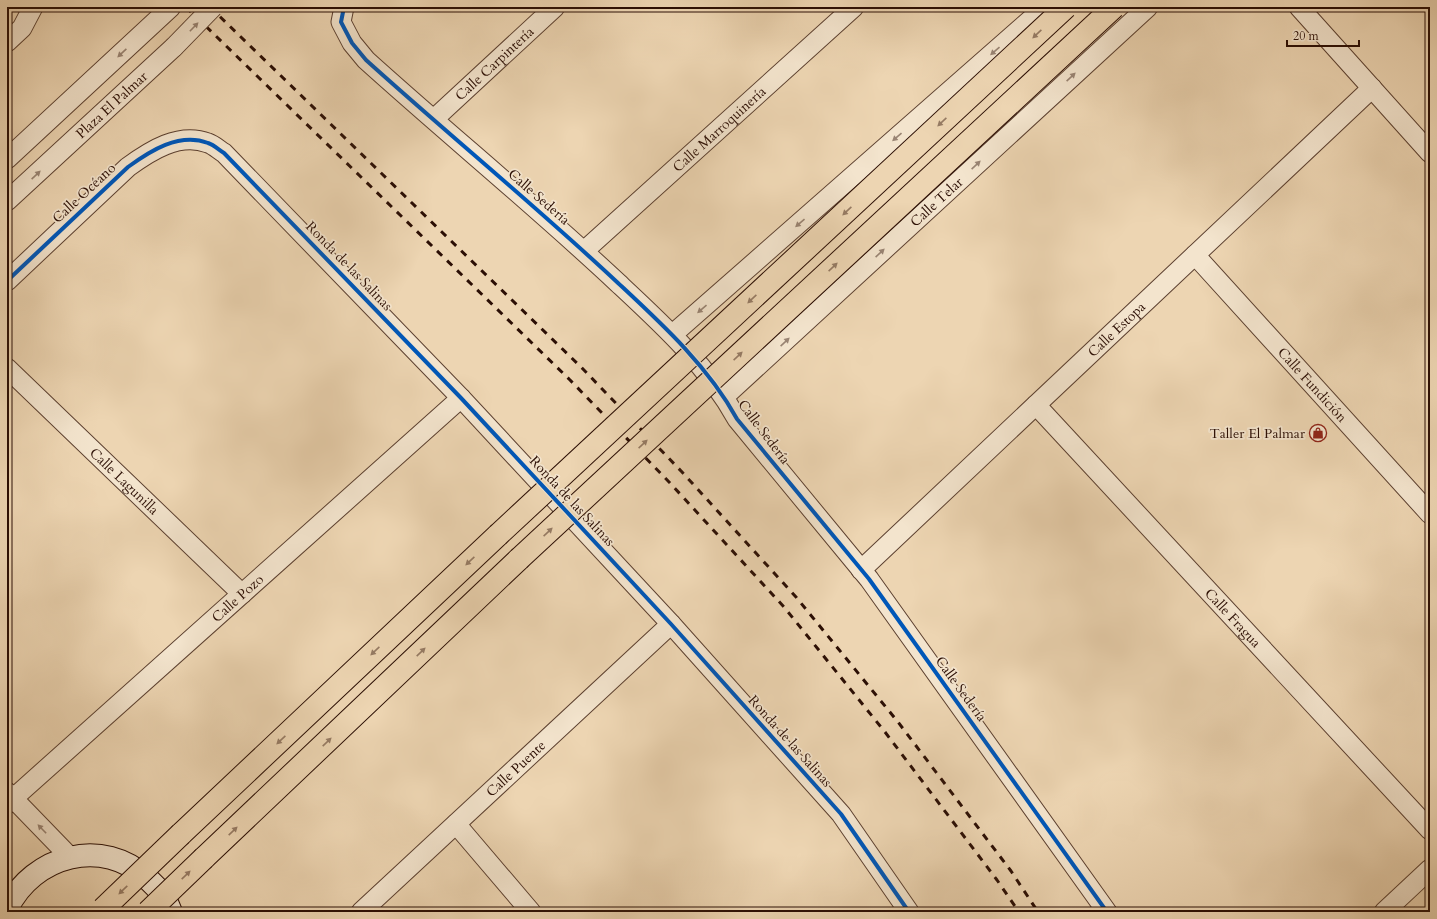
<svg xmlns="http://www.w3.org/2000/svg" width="1437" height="919" viewBox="0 0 1437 919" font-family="Cardo,serif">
  <rect width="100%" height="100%" fill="#edd5b2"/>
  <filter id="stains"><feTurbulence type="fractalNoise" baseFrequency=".005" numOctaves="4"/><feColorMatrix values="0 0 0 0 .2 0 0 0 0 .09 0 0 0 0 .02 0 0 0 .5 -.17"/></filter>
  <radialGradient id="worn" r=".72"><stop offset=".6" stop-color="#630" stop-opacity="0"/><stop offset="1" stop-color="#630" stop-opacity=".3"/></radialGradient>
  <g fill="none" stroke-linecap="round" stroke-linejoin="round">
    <g stroke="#5c4030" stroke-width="21">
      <g id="street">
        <path d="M344 7 341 22 352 43 366 60C449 135 536 206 618 283 662 324 708 366 737 419L869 579 1107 912"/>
        <polyline points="1299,7 1430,153"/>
        <polyline points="7,42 22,28 33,7"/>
        <path id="s1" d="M434 119 555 7"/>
        <polyline points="7,159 171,7"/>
        <path id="s2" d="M7 201 174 47"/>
        <path id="s3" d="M584 251 854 7"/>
        <path id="s4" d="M1195 255 1430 514"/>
        <path d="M7 281 128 167C150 151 179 132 208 143 214 145 219 150 224 153L461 398 671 624 841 814 909 912"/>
        <polyline points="673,334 1045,7"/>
        <path id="s5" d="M7 368 242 594"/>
        <path id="s6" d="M725 396 1148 7"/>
        <path id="s7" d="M1036 405 1430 830"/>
        <path id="s8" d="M861 570 1372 88"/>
        <polyline points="7,792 70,857"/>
        <path id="s9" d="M7 804 461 398"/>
        <polyline points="456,824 531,912"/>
        <path id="s10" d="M361 912 671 624"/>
        <polyline points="1384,912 1430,869"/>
      </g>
    </g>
    <g stroke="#2b0e04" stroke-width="24">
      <path id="secondary" d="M7 909C33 855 103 836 148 879 158 888 167 900 171 912"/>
    </g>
    <g stroke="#2b0e04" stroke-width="24">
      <g id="highway">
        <polyline points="181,834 498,535"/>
        <polyline points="204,858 519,559"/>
      </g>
    </g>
    <use href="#street" stroke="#f3e4cd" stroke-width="19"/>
    <use href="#secondary" stroke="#f3e4cd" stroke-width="22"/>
    <use href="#highway" stroke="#edd5b2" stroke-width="22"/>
    <g stroke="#2b0e04" stroke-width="3" stroke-dasharray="7 7" stroke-linecap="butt">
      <polyline points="186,7 570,380 670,483 784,607 885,732 997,880 1019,912"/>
      <polyline points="210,7 582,368 682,472 796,597 898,722 1011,871 1038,912"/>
    </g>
    <g stroke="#5c4030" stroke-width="21" stroke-linecap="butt">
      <polyline id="street-bridge" points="174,47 213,7"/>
    </g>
    <g stroke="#2b0e04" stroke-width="24" stroke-linecap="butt">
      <g id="highway-bridge">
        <polyline points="498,535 1066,7"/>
        <polyline points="519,559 1114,7"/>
        <polyline points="103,909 181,834"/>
        <polyline points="148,912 204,858"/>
      </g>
    </g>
    <use href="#street-bridge" stroke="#f3e4cd" stroke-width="19"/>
    <use href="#highway-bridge" stroke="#edd5b2" stroke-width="22"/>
    <g stroke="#f3e4cd" stroke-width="6">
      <g id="cycleway">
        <path d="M344 7 341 22 352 43 366 60C449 135 536 206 618 283 662 324 708 366 737 419L869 579 1107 912"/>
        <path d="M7 281 128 167C150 151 179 132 208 143 214 145 219 150 224 153L461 398 671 624 841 814 909 912"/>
      </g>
    </g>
    <use href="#cycleway" stroke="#0057b8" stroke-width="4"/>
  </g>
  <defs><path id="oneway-solid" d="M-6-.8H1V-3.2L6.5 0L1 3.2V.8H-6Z"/></defs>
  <g fill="#998473">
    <use href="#oneway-solid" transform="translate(194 27) rotate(-46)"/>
    <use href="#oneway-solid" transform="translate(995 51) rotate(139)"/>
    <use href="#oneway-solid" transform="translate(122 53) rotate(137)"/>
    <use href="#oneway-solid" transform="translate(1071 77) rotate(-43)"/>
    <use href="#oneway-solid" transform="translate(897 137) rotate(139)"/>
    <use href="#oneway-solid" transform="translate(976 165) rotate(-43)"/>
    <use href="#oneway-solid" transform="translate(36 175) rotate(-43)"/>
    <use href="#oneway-solid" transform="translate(800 223) rotate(139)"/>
    <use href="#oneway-solid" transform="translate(880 253) rotate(-43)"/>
    <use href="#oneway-solid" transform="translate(702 309) rotate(139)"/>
    <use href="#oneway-solid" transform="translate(785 342) rotate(-43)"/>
    <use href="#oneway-solid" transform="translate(42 829) rotate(-134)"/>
  </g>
  <g fill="#967b64">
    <use href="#oneway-solid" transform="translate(1037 34) rotate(137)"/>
    <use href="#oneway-solid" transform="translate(942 122) rotate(137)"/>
    <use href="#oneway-solid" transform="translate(847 211) rotate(137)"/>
    <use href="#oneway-solid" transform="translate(833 267) rotate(-43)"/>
    <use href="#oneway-solid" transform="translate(752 299) rotate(137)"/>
    <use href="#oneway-solid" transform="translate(738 356) rotate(-43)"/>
    <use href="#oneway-solid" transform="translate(643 444) rotate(-43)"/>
    <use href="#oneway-solid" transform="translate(548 532) rotate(-43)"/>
    <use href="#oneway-solid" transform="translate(470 561) rotate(137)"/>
    <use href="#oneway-solid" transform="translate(375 651) rotate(137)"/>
    <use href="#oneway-solid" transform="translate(421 652) rotate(-44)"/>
    <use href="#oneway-solid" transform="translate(281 740) rotate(137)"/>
    <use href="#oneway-solid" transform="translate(327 742) rotate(-44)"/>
    <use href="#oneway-solid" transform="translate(233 831) rotate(-44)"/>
    <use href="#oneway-solid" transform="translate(186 875) rotate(-44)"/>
    <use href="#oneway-solid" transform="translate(123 890) rotate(136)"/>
  </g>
  <defs>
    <g id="shop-ring" transform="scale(0.9)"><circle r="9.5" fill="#f3e4cd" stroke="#8f2418" stroke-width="1.5"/><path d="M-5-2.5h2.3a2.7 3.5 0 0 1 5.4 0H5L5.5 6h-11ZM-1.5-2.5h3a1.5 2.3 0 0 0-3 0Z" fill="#8f2418"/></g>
  </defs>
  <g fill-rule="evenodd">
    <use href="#shop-ring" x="1318" y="433"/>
  </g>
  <g text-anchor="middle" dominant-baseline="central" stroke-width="3.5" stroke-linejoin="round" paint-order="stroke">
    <g font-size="14" fill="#2b0e04" stroke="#f3e4cd">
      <text stroke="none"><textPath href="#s1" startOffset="82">Calle Carpintería</textPath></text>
      <text stroke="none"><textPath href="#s2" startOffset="142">Plaza El Palmar</textPath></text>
      <text stroke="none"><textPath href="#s3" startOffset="182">Calle Marroquinería</textPath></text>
      <text transform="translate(84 193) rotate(-43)">Calle Océano</text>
      <text transform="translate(539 197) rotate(41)">Calle Sedería</text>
      <text stroke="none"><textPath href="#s6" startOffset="287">Calle Telar</textPath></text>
      <text transform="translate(349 266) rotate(46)">Ronda de las Salinas</text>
      <text stroke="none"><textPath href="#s8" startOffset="351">Calle Estopa</textPath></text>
      <text stroke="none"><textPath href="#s4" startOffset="175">Calle Fundición</textPath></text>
      <text transform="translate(764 432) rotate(53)">Calle Sedería</text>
      <text stroke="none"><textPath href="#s5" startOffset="163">Calle Lagunilla</textPath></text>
      <text transform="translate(572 501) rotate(47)">Ronda de las Salinas</text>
      <text stroke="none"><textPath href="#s9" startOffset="309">Calle Pozo</textPath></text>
      <text stroke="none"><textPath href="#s7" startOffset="290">Calle Fragua</textPath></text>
      <text transform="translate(961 689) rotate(54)">Calle Sedería</text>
      <text transform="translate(790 741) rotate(48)">Ronda de las Salinas</text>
      <text stroke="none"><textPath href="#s10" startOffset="211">Calle Puente</textPath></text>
    </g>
    <g font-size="14" fill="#2b0e04" stroke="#f3e4cd" text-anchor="end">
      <text x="1305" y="433">Taller El Palmar</text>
    </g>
  </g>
  <rect width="1437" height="919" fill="none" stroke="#edd5b2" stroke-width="24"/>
  <rect x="8" y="8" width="1421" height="903" fill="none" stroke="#2b0e04" stroke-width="2"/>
  <rect x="12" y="12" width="1413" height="895" fill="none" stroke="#2b0e04"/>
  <path d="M1287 40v6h72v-6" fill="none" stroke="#2b0e04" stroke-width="2"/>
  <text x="1293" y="40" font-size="12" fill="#2b0e04" stroke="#f3e4cd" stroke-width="3" paint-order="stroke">20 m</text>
  <rect width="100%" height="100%" filter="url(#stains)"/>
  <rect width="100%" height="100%" fill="url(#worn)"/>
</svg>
